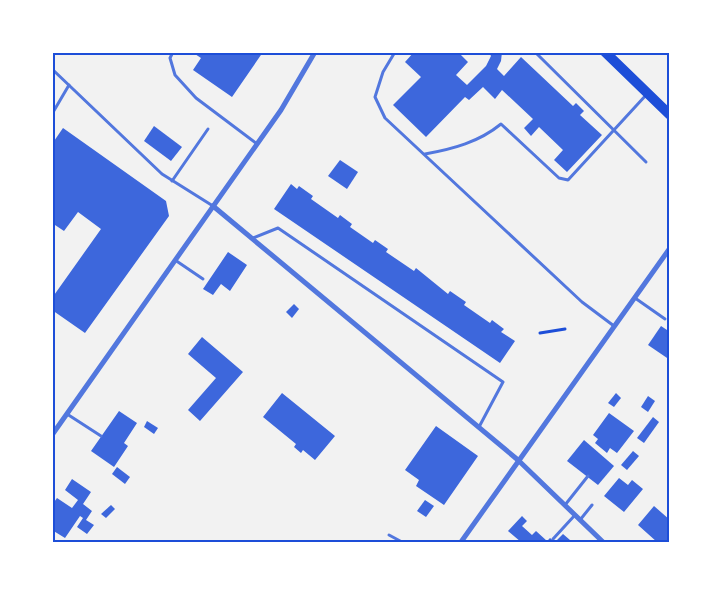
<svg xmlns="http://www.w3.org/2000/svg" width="722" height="595" viewBox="0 0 722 595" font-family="'Source Sans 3',sans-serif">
  <rect width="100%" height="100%" fill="#f2f2f2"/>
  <g fill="#3d67dc">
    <polygon points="192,52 263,52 232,97 193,70 201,58"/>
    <polygon points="414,52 458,52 468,62 456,75 467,85 486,66 491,56 489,52 502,52 501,61 497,69 504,76 521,57 573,106 576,103 584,111 580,115 602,135 567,172 554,160 563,150 539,127 531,136 524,128 533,119 502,90 495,99 483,87 469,100 465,97 426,137 393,105 421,77 405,62"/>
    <polygon points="154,126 182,147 171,161 144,141"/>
    <polygon points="63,128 166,201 169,216 85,333 52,310 52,298 101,229 78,212 64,231 52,223 52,144"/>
    <polygon points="340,160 358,172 347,189 328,176"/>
    <polygon points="291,184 297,189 299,186 313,196 311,199 338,218 340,215 352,224 350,227 373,243 375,240 388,249 386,252 414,271 416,268 448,294 450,291 466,302 464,305 490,323 492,320 504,329 501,332 515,341 500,363 274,209"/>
    <polygon points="228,252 247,265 230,291 221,284 213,295 203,289"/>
    <polygon points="294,304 299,309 292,318 286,312"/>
    <polygon points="661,326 670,332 670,360 648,345"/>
    <polygon points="202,337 243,372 200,421 188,410 216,378 188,354"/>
    <polygon points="282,393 335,436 315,460 303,450 301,453 294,447 296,444 263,417"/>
    <polygon points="616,393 621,398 614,407 608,403"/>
    <polygon points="648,396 655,401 648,412 641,407"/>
    <polygon points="119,411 137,423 124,443 128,446 114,467 91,451"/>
    <polygon points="609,413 634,431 617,453 610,448 607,453 595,443 598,439 593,435"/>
    <polygon points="653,417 659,422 644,443 637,438"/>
    <polygon points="147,421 158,428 154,434 144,427"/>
    <polygon points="436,426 478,456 444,505 416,486 419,480 405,470"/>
    <polygon points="584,440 614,466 598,485 567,461"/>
    <polygon points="633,451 639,456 627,470 621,465"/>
    <polygon points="117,467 130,477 125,484 112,474"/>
    <polygon points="619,478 628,485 632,480 643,489 624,512 604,496"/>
    <polygon points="72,479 91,492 83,504 92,511 86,520 94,525 87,534 77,527 83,518 80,516 65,538 52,530 52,505 57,498 72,508 78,500 65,490"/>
    <polygon points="425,500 434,506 426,517 417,511"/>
    <polygon points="111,505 115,509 106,518 101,514"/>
    <polygon points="654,506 670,520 670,542 663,542 660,540 657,542 638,525"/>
    <polygon points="522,516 527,521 522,526 532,535 536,531 547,541 550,538 555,542 563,534 570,540 568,542 521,542 508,531"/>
  </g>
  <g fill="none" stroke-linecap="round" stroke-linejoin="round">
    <polyline stroke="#1d4ed8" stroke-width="3" points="540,333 565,329"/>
    <g stroke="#5277de" stroke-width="3">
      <polyline points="173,52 170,58 175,75 196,98 257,144"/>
      <polyline points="395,52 383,72 375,97 385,118 582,302 614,326"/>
      <polyline points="535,52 646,162"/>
      <polyline points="52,69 162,174 213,206"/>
      <polyline points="52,114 69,85"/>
      <path d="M425 154C453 149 479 142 501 124L559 178 568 180 647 94"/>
      <polyline points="172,181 208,129"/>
      <polyline points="253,238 278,228 503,382 479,427"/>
      <polyline points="175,260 203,279"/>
      <polyline points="635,298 665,319"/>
      <polyline points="67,414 101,436"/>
      <polyline points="52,504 53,504"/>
      <polyline points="565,505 588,476"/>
      <polyline points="580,520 592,505"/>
      <polyline points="389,535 402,542"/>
      <polyline points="553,539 575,515"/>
    </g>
    <g stroke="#5277de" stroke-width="5">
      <polyline points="213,206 518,460 603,542"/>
      <polyline points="52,435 281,110 315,52"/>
      <polyline points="461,542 670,248"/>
    </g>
    <polyline stroke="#1d4ed8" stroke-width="10" points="605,52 670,115"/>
  </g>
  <rect width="722" height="595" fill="none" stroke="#ffffff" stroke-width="108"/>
  <rect x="54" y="54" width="614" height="487" fill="none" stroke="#1d4ed8" stroke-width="2"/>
</svg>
